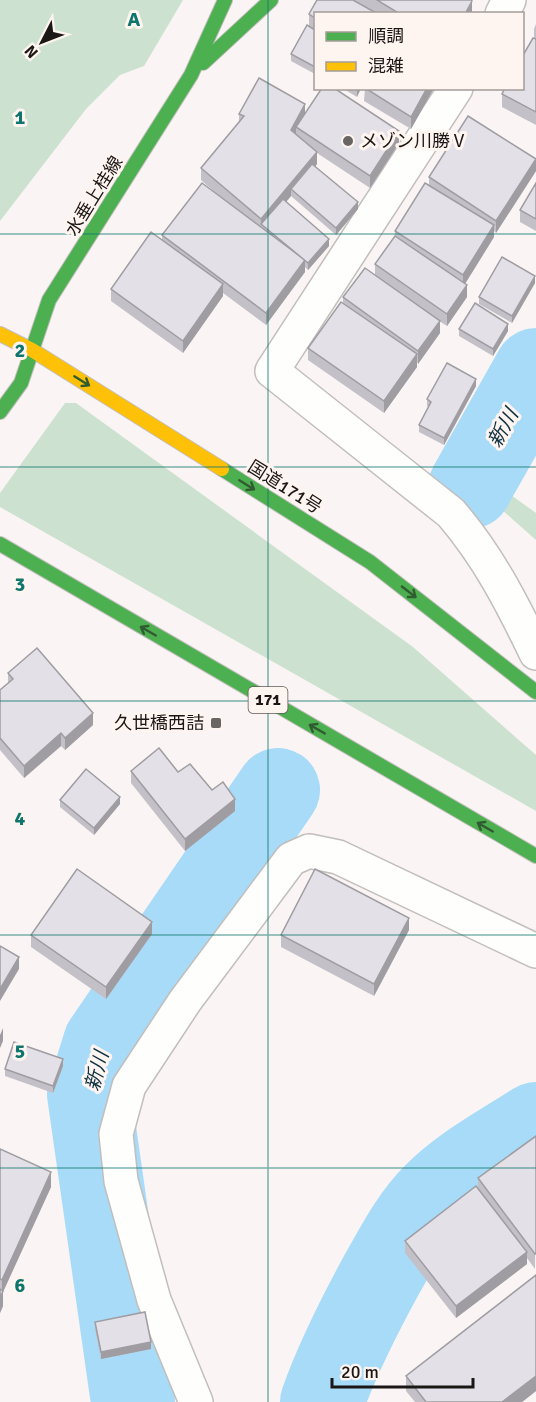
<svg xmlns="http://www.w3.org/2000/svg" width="536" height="1402" viewBox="0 0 536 1402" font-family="Signika,'Noto Sans JP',sans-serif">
  <rect width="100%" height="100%" fill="#faf5f4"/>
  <g fill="#cce1cf">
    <polygon points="0,0 183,0 144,66 120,75 86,109 0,221"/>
    <polygon points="65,403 76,403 413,647 536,755 536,811 0,507 0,493"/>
    <polygon points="511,495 536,513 536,540 502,510"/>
  </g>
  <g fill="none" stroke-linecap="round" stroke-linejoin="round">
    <g stroke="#a7dbf8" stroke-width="84">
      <polyline points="470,487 536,370"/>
      <polyline points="133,1402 89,1094 105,1043 278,790"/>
      <path d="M322 1402C338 1357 359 1316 382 1274 398 1246 412 1218 435 1195 464 1166 502 1146 536 1124"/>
    </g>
    <g stroke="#c2bebc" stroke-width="36">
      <g id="street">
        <polyline points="502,14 509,0"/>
        <path d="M456 88 272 371 451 513C488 556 512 603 536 653"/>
        <polyline points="196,1402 154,1300 121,1181 116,1134 129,1086 185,1001 291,859 309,851 338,857 536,951"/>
      </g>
    </g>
    <g stroke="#c2bebc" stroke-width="16">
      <g id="fast">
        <polyline points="203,63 271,0"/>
        <polyline points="0,412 21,383 49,300 191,75 225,0"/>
        <polyline points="222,469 370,562 536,692"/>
        <polyline points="0,544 536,856"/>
      </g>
    </g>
    <g stroke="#c2bebc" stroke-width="16">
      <polyline id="slow" points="0,334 32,350 222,469"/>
    </g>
    <use href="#street" stroke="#fefefd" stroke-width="33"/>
    <use href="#fast" stroke="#4caf50" stroke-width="14"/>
    <use href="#slow" stroke="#ffc107" stroke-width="14"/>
  </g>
  <g fill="#c3c1c7">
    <polygon points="317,0 471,0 472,14 315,14 315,30 309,26 309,14"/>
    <polygon points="536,24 536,125 502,107 502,94 534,38 534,29"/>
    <polygon points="315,30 315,74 291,61 291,54"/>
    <polygon points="342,88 361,88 357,97"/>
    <polygon points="365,88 434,88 411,129 364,101"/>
    <polygon points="239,114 305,114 399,143 370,188 317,153 317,164 315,167 358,209 336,235 291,196 286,202 329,246 308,270 305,267 305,272 266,325 223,293 223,296 183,353 111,301 111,289 162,241 162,235 224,200 201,180 201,168 239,122"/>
    <polygon points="536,171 496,233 494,231 494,237 465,284 467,297 447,326 439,321 440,333 418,364 417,362 417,367 384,413 308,360 308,348 343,303 343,297 375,275 375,264 395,236 395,231 429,185 429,177"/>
    <polygon points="536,183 536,231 520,222 520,210"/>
    <polygon points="535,283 512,323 479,304 479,297"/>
    <polygon points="459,329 508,331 493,356 459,336"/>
    <polygon points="476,386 444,445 419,432 419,425 428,407 427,406 427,399"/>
    <polygon points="8,673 93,725 65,750 61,746 24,778 0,750 0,690 8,683"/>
    <polygon points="131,771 178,772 235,811 185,851 131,783"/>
    <polygon points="60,800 120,804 94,835 60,807"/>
    <polygon points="409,930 374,996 281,947 281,935"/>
    <polygon points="152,934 106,999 31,947 31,935"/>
    <polygon points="63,1066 53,1093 5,1076 5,1069"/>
    <polygon points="536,1136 535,1269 527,1258 527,1264 456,1318 405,1253 405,1241 478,1189 478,1178"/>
    <polygon points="0,1149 51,1187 3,1292 3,1306 0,1313"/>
    <polygon points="536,1275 536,1391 522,1402 415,1402 406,1391 406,1376"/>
    <polygon points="95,1322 151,1349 101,1359 95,1329"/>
  </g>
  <g fill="#9f9da2">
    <polygon points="472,1 472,14 465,14"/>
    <polygon points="358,88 361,88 357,97 357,90"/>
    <polygon points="427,88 434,88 411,129 411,117"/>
    <polygon points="305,104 305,116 296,127 296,133 291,142 291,130"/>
    <polygon points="399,131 399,143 370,188 370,176"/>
    <polygon points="317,152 317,164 294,192 291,189 291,196 265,227 261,224 261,219"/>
    <polygon points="536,159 536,171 496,233 496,221"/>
    <polygon points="358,202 358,209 336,235 336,228"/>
    <polygon points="494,225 494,237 463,287 463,275"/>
    <polygon points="329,239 329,246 308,270 308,263"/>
    <polygon points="305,260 305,272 266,325 266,313"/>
    <polygon points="535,276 535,283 512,323 512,316"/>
    <polygon points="223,284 223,296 183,353 183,341"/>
    <polygon points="467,285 467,297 447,326 447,314"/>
    <polygon points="440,321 440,333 418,364 418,351"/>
    <polygon points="508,324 508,331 493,356 493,349"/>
    <polygon points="417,354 417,367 384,413 384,401"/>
    <polygon points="476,379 476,386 444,445 444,438"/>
    <polygon points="93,713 93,725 65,750 65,738"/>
    <polygon points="61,733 61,746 24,778 24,766"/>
    <polygon points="120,797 120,804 94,835 94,828"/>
    <polygon points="235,799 235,811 185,851 185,839"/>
    <polygon points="409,918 409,930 374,996 374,984"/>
    <polygon points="152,922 152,934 106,999 106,987"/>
    <polygon points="19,957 19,969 0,1001 0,989"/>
    <polygon points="3,1028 3,1041 0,1048 0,1035"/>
    <polygon points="63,1059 63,1066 53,1093 53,1086"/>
    <polygon points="51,1172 51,1187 3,1292 3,1306 0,1313 0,1298 2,1294 2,1280"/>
    <polygon points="527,1252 527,1264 456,1318 456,1306"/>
    <polygon points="151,1342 151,1349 101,1359 101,1352"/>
    <polygon points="536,1376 536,1391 522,1402 502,1402"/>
  </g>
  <g fill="#e3e0e7" stroke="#9f9da2" stroke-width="1.5">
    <polygon points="317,0 353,0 378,14 315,14 315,18 309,14"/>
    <polygon points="377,0 471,0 472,1 465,14 400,14"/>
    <polygon points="307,25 315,30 315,67 291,54"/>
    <polygon points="533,38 536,39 536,112 502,94 505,88 522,88 522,57"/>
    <polygon points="259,78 305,104 291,130 317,152 261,219 201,168 244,116 239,114"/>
    <polygon points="322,88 334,88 399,131 370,176 296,127"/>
    <polygon points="365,88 427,88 411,117"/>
    <polygon points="468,116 536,159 496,221 429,177"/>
    <polygon points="312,164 358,202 336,228 291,189"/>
    <polygon points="202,183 305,260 266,313 162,235"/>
    <polygon points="425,183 494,225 463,275 395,231"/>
    <polygon points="536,183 536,219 520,210"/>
    <polygon points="283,199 329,239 308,263 261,224"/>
    <polygon points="151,232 223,284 183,341 111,289"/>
    <polygon points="395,236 467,285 447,314 375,264"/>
    <polygon points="502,257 535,276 512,316 479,297"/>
    <polygon points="365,268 440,321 418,351 343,297"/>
    <polygon points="341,302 417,354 384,401 308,348"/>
    <polygon points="475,303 508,324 493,349 459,329"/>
    <polygon points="447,363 476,379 444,438 419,425 431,402 427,399"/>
    <polygon points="37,648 93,713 65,738 61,733 24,766 0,738 0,690 13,679 8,673"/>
    <polygon points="159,748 178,772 190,764 212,790 223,782 235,799 185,839 131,771"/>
    <polygon points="86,769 120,797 94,828 60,800"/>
    <polygon points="77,869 152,922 106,987 31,935"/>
    <polygon points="315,869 409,918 374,984 281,935"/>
    <polygon points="0,946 19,957 0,989"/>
    <polygon points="14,1042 63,1059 53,1086 5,1069"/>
    <polygon points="536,1136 536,1254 535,1254 478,1178"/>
    <polygon points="0,1149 51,1172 2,1280 0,1279"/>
    <polygon points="476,1186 527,1252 456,1306 405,1241"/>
    <polygon points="536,1275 536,1376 502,1402 426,1402 406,1376"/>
    <polygon points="0,1289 3,1291 0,1298"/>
    <polygon points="145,1312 151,1342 101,1352 95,1322"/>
  </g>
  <defs><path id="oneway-shaft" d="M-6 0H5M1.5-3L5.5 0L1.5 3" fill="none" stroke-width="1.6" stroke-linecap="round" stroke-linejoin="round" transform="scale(1.5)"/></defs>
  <g stroke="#315b30">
    <use href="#oneway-shaft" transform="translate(82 381) rotate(32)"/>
    <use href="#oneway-shaft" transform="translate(247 485) rotate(32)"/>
    <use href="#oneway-shaft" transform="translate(409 592) rotate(38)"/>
    <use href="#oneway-shaft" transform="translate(148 631) rotate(-150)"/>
    <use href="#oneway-shaft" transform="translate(317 729) rotate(-150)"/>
    <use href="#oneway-shaft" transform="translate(485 827) rotate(-150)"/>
  </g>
  <path fill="none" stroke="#0f766e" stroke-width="1.5" stroke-opacity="0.55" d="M268 0V1402M0 234H536M0 467H536M0 701H536M0 935H536M0 1168H536"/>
  <g fill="#696563" stroke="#fef4f0" stroke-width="2">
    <circle cx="348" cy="141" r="6"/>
    <rect x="210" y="717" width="12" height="12" rx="3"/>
  </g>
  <g text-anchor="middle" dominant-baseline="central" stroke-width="6" stroke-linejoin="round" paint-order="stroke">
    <rect fill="#fef4f0" stroke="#5f5957" stroke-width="1.5" x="248.5" y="687" width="39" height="26" rx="4.5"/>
    <g font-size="16" font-weight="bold" fill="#1b1715">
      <text x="268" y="700">171</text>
    </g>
    <g font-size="18" fill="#1b1715" stroke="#fef4f0" text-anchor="start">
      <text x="360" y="141">メゾン川勝Ⅴ</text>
      <text x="204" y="723" text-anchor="end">久世橋西詰</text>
    </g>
    <g font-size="18" fill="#1b1715" stroke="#fef4f0">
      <text transform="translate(94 196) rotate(-58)">水垂上桂線</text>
      <text transform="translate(285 487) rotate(32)">国道171号</text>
    </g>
    <g font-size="20" font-style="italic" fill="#0e3142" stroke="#fef4f0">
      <text transform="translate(503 428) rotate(-61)">新川</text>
      <text transform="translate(97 1071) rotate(-75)">新川</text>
    </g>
  </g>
  <g font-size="20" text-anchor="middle" font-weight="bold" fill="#0f766e" stroke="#fef4f0" stroke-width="6" stroke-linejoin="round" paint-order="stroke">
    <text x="134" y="26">A</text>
    <text x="20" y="124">1</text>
    <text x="20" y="357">2</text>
    <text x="20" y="591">3</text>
    <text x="20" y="825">4</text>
    <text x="20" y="1058">5</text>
    <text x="20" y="1292">6</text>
  </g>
  <rect x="314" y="12" width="210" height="78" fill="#fef4f0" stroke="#a39c98" stroke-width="1.5"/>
  <rect x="326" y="32" width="30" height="9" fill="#4caf50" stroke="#a39c98" stroke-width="1.5"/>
  <text x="368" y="42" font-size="18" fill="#1b1715">順調</text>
  <rect x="326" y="62" width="30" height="9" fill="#ffc107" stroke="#a39c98" stroke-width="1.5"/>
  <text x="368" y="72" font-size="18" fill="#1b1715">混雑</text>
  <g transform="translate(42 42) rotate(228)" stroke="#fef4f0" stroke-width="4.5" paint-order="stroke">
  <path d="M0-4.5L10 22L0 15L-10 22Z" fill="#1b1715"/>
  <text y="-9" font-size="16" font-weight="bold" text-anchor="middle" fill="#1b1715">N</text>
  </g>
  <path d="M332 1378v9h141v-9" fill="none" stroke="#1b1715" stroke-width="3"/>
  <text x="341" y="1378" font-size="18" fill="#1b1715" stroke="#fef4f0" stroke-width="4.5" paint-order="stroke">20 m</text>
</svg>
